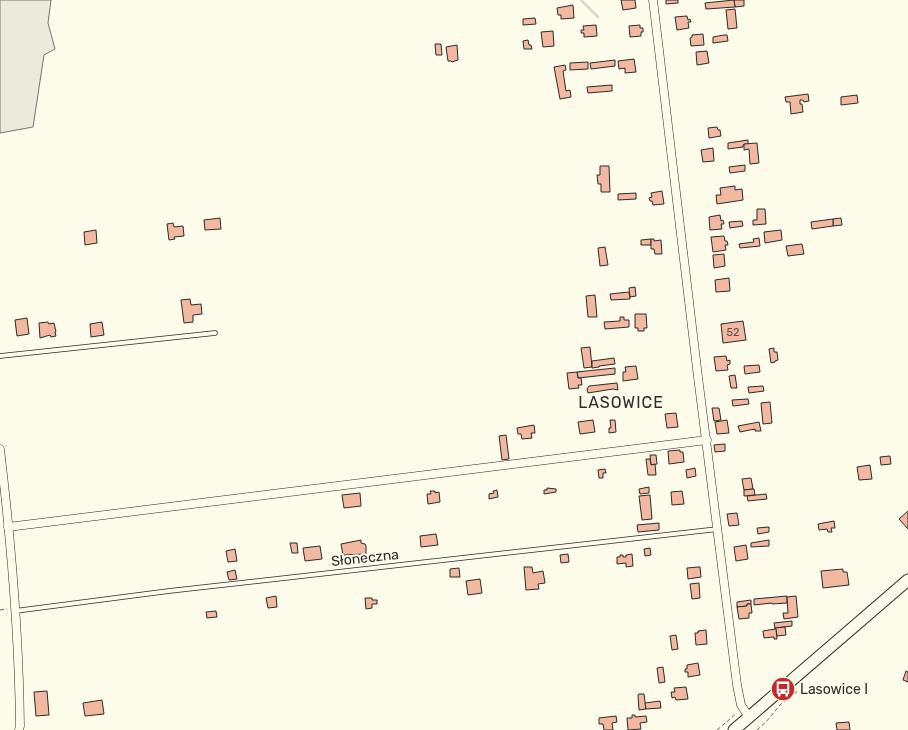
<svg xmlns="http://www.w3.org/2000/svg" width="908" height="730" viewBox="0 0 908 730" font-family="Rubik,sans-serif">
  <rect width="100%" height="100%" fill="#fdfbea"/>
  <polygon fill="#ecebdb" stroke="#74746e" points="0,0 51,0 48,23 55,49 44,55 33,127 0,133"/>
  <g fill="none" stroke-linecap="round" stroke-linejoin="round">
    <polyline stroke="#d8d7c9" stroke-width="2.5" points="581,0 598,17"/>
  </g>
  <g fill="#f2b8a0" stroke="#2b2b2b">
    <polygon points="621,0 635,0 636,8 623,10"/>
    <polygon points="666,0 678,0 678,3 666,4"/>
    <polygon points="734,0 744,0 744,6 735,7"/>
    <polygon points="734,0 735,7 706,9 705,3"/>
    <polygon points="573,5 574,18 561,19 561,15 558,15 557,8"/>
    <polygon points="735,9 737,28 728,29 726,10"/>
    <polygon points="687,16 688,20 690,19 691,22 688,22 689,28 677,30 675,17"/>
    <polygon points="535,18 536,24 523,25 523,19"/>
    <polygon points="596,25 597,36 584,37 584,33 581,33 581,30 584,30 583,26"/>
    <polygon points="640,25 640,28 643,28 643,32 641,32 641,36 630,37 629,26"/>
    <polygon points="553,31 554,46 543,47 541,32"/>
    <polygon points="703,34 704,45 691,46 690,38 692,37 692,35"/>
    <polygon points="724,35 727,35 728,41 713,43 713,37"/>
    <polygon points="528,40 529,45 531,45 532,49 524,49 523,41"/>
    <polygon points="435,44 441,44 442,55 436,55"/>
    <polygon points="457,45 458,60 452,62 451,61 448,61 446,47"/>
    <polygon points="707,51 709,63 697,65 696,52"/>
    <polygon points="634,59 636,72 625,73 625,68 619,69 618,61"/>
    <polygon points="615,60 615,66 591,69 590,63"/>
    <polygon points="588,62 588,69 570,70 570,63"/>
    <polygon points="565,65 566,70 563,71 566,91 570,90 571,97 560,99 554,67"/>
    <polygon points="612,85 612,91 588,93 587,87"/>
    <polygon points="808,94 809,101 804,102 803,100 800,100 800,104 802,104 803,112 791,114 790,102 786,102 785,97"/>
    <polygon points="857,95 858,103 841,105 841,97"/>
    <polygon points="717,127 718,130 720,130 721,136 709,138 708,128"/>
    <polygon points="748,140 748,144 743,145 743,147 728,149 728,143"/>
    <polygon points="757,143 759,163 750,164 749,149 744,150 744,144"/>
    <polygon points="713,148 714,161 703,162 701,150"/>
    <polygon points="745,165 745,171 730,173 729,167"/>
    <polygon points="600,166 609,166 610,192 601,192 601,184 598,184 597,175 600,175"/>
    <polygon points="735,186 735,190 742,189 743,200 717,204 716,195 721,195 720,188"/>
    <polygon points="662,191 664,204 653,205 652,201 650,201 649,198 652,197 651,193"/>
    <polygon points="636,193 636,199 618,200 618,194"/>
    <polygon points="757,209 765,209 766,224 753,225 753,220 757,220"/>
    <polygon points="720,215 721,221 723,220 724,224 721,224 722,229 710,230 709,217"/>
    <polygon points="220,218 221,229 205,230 204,220"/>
    <polygon points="841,218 842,225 833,226 833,219"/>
    <polygon points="833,219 833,226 812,229 811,222"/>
    <polygon points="742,221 743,226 730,228 729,222"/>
    <polygon points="173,223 174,227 183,226 184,236 174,237 175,239 169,240 167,224"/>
    <polygon points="96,230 97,243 85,245 84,232"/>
    <polygon points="781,230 782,240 765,243 764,232"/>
    <polygon points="724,236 725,241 727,241 728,245 725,245 726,250 713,252 711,237"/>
    <polygon points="759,238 760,246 740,248 739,244 754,242 753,239"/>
    <polygon points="651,239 651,245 641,245 641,240"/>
    <polygon points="651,239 654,239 654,241 661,240 662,254 655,254 654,249 651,249"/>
    <polygon points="802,244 804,254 788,256 786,246"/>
    <polygon points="605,247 608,265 600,266 598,248"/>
    <polygon points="724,254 725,266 714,268 713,255"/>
    <polygon points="729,278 730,291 716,292 715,280"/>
    <polygon points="635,287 636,296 630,297 629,288"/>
    <polygon points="629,292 630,299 611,300 610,294"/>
    <polygon points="595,295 597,317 588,317 586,296"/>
    <polygon points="190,299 191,305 201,304 202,314 193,315 193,322 184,323 181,300"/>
    <polygon points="635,314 646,314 647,328 644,328 644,331 638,331 638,328 635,328"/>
    <polygon points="620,317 624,317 624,320 629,320 629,327 605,329 604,322 620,321"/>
    <polygon points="27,318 29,334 17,336 15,320"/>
    <polygon points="743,321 746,340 723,343 721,324"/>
    <polygon points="48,322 49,324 54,323 56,332 55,332 56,336 51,337 50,335 40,338 39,323"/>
    <polygon points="102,322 104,335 91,337 90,324"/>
    <polygon points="590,347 592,367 584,368 581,348"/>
    <polygon points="774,348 774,352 777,352 778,360 775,361 775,362 771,363 769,349"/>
    <polygon points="726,356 727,361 730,360 730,364 727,365 728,370 716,371 714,357"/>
    <polygon points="614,358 615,364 599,366 599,367 592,368 592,361"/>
    <polygon points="759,365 760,372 745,374 744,366"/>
    <polygon points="636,366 638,379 623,381 623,372 626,372 625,367"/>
    <polygon points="615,368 615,374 578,378 577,372"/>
    <polygon points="577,372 578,378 581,378 582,385 578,385 579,388 569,389 567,373"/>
    <polygon points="735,375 737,388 731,388 729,376"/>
    <polygon points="617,383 618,390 613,389 588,393 587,389 589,386"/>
    <polygon points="763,386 764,391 749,393 748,387"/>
    <polygon points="748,399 749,404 733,406 732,400"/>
    <polygon points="770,402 772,423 763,424 761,403"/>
    <polygon points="712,408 719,408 721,420 714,421"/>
    <polygon points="676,413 678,427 667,428 665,414"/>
    <polygon points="593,420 595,432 580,434 578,422"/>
    <polygon points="610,420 615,420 616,432 609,433 609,428 611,428"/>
    <polygon points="727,420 729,433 717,434 715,422"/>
    <polygon points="759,422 761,431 755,431 755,429 740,432 738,426"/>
    <polygon points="534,425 535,433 531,433 532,438 522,439 521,434 518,434 517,428"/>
    <polygon points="506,435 509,459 502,460 499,436"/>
    <polygon points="725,444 725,451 715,452 714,445"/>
    <polygon points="680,450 680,452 683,452 684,462 669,464 668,451"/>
    <polygon points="650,455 656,455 657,464 651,465"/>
    <polygon points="890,456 891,464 881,465 880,457"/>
    <polygon points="646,459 650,459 651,465 655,464 656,475 648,475"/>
    <polygon points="870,465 872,479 859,480 857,467"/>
    <polygon points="695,468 696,476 687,478 686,470"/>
    <polygon points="605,469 606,473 603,473 603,478 599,478 598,470"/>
    <polygon points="751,478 753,489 744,490 742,479"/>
    <polygon points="649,487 649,493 640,494 639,489"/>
    <polygon points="547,488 556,489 556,492 544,494 544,490 547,490"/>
    <polygon points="753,489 754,489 755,495 744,496 744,490"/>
    <polygon points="497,490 498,497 489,499 489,494 494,493 493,491"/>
    <polygon points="430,491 435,491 435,493 439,492 440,502 428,504 427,494 431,494"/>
    <polygon points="682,491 684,504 672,505 671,492"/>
    <polygon points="360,493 361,506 344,508 342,495"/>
    <polygon points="766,494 767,499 748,501 747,496"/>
    <polygon points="650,495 652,519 642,520 639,496"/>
    <polygon points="908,511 908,529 899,519"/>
    <polygon points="737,513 739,525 729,526 727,514"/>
    <polygon points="834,521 835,528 831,528 832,532 828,532 827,529 819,530 818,524"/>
    <polygon points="659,523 659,530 638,532 637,525"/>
    <polygon points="769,527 769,532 758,534 757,528"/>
    <polygon points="436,534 438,545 421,547 420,536"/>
    <polygon points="361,540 361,543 365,544 366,546 366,554 343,555 341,544"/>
    <polygon points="769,540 769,546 751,547 751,543"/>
    <polygon points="290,543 297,543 298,553 292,553"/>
    <polygon points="746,545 748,559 736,561 734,547"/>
    <polygon points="320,546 322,559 305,561 303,548"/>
    <polygon points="650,548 651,555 645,556 644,549"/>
    <polygon points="235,549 237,561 228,562 226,551"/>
    <polygon points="568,554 569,562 561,563 560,555"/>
    <polygon points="632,554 633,566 626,567 626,563 617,564 617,557 620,557 620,555 623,555 623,557 626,557 626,555"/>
    <polygon points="524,567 532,567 533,573 543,571 545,583 538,584 539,589 526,590"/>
    <polygon points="698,567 700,567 701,577 688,579 687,568"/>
    <polygon points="459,568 460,577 450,577 450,569"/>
    <polygon points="843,569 843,572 847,572 849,585 823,588 821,571"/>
    <polygon points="235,570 237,579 229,580 227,572"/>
    <polygon points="480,579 482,593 468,595 466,581"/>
    <polygon points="699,583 700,598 692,599 690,584"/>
    <polygon points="276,596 277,607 268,608 266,598"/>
    <polygon points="787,596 787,603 772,604 772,603 754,605 754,599"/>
    <polygon points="796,596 798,617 784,619 783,613 788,613 787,597"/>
    <polygon points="365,598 372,598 372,600 377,600 377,604 372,604 372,608 366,609"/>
    <polygon points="751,600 751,604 747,604 747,606 737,607 737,602"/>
    <polygon points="747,604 751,604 752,613 749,613 749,618 739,619 737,607 747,606"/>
    <polygon points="216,611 217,617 207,618 206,612"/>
    <polygon points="792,621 792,626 775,628 774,623"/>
    <polygon points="785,627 786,635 777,636 776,629 775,629 775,628"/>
    <polygon points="775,629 776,629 777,639 774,639 774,637 764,638 763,631"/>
    <polygon points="706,630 707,644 696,645 695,633 698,633 698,631"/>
    <polygon points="676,635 678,649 672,650 670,636"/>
    <polygon points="698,663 700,675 688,677 688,672 685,672 685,669 687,669 687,665"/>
    <polygon points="663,667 665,682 659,683 657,668"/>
    <polygon points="906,671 908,672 908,682 903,680"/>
    <polygon points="686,687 688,699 676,700 675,697 672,698 671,692 675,692 674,688"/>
    <polygon points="47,691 49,715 36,716 34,692"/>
    <polygon points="639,694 644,694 646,709 639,710 638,695"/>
    <polygon points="102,700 104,714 85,716 83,703"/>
    <polygon points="660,701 661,708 646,709 645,703"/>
    <polygon points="632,715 635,715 635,717 646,716 647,722 640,723 641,729 628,730 627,718 632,718"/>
    <polygon points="616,716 617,722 612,723 613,730 604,730 603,724 599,724 599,718"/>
    <polygon points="849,722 850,730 837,730 836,723"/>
  </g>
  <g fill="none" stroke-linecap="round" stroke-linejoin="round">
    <g stroke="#2b2b2b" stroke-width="5.5">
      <g id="service">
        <polyline points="0,356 215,333"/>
        <polyline points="15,611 169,591 718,529"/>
      </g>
    </g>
    <g stroke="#2b2b2b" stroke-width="9">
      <g id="minor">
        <polyline points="653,0 698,377 737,685 741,705 749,717"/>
        <path d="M0 449C11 541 19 633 20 726L19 730"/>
        <polyline points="8,527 707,440"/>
      </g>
    </g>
    <g stroke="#2b2b2b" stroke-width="13">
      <polyline id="primary" points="734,730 908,580"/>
    </g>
    <g stroke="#6a6964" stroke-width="1" stroke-dasharray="4 2.5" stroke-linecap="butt">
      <polyline points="0,610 7,609"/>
      <polyline points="717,730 737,713"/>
      <polyline points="757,730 766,722 780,705 799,690"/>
    </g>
    <use href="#service" stroke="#fdfbea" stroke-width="4"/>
    <use href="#minor" stroke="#fdfbea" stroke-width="8"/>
    <use href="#primary" stroke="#fdfbea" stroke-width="11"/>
  </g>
  <defs>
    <g id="bus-disc" transform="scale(1.25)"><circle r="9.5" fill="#c62828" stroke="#fdfbea"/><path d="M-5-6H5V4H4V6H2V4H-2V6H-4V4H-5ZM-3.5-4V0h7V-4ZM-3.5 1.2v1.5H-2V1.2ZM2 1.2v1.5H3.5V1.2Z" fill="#fff"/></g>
  </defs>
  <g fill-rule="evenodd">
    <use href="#bus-disc" x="783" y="689"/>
  </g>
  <g text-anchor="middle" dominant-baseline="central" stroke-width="4" stroke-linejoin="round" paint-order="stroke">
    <g font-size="11" fill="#5d4e48">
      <text x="733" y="332">52</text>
    </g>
    <g font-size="14" fill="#2b2b2b" stroke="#fdfbea">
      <text transform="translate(365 558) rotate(-6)">Słoneczna</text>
    </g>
    <g font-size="14" fill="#2b2b2b" stroke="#fdfbea" text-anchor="start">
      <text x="800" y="689">Lasowice I</text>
    </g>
    <g font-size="16" letter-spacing="1" fill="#2b2b2b" stroke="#fdfbea">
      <text x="621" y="402">LASOWICE</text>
    </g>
  </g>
</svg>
